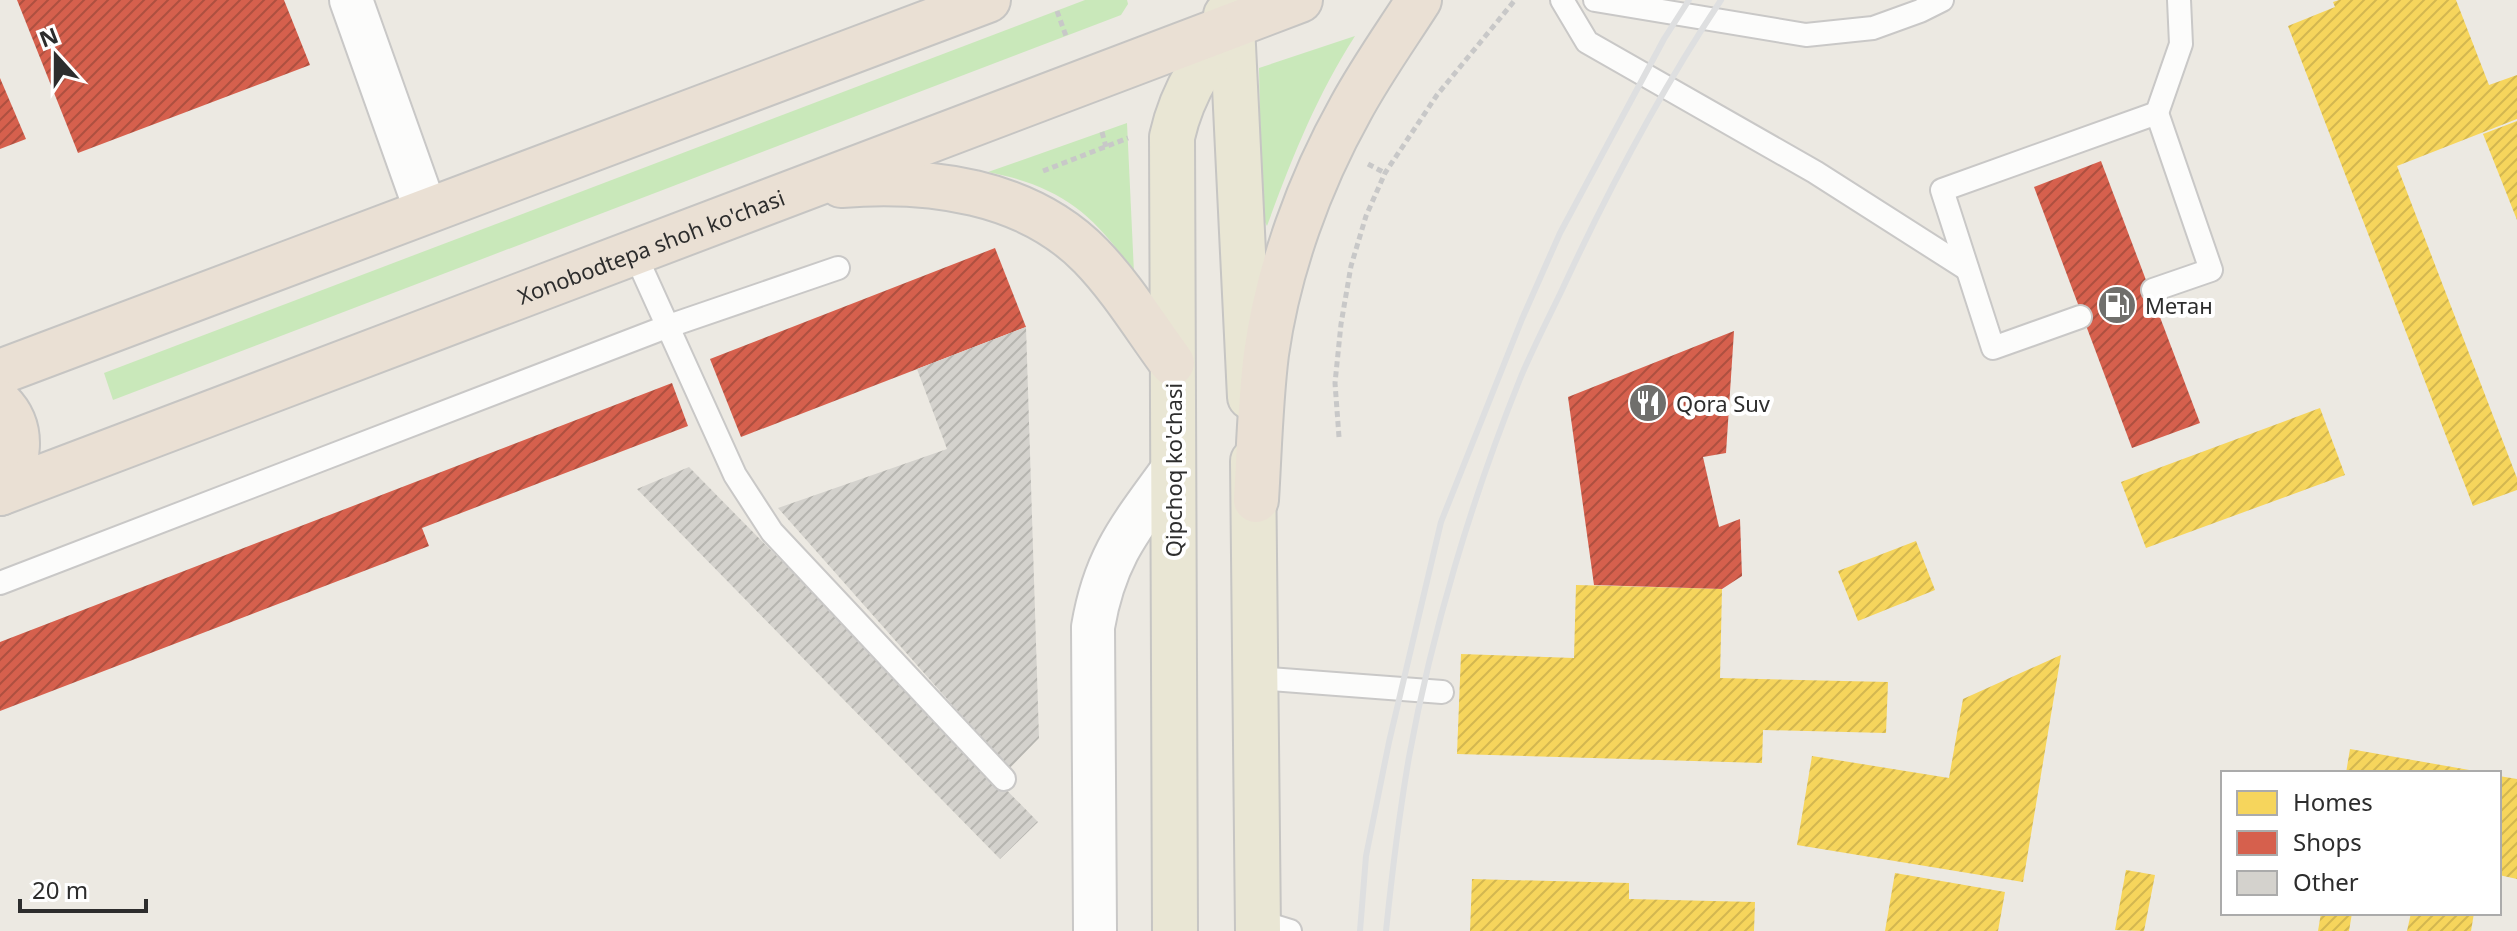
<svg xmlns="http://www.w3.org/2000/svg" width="2517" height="931" viewBox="0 0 2517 931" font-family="'Noto Sans',sans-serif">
  <defs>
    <pattern id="homes-hatch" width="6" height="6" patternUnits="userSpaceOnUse" patternTransform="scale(2)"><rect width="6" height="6" fill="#f6d55c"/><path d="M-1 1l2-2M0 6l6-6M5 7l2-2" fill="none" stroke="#d3b750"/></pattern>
    <pattern id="shops-hatch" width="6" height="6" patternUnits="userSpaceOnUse" patternTransform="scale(2)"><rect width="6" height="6" fill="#d6604d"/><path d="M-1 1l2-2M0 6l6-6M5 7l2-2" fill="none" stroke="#ae5040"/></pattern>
    <pattern id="building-hatch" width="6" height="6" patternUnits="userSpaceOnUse" patternTransform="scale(2)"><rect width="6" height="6" fill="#d4d2cd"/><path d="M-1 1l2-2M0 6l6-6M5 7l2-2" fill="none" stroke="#b6b5b0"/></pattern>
  </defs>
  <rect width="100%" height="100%" fill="#ece9e2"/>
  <g fill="#c9e8ba">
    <polygon points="1085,0 1127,0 1128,4 1121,15 113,400 104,373"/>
    <path d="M1355 36C1316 97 1292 158 1267 226L1262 216 1259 68Z"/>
    <path d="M1127 123 1134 273C1094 213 1059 186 988 172Z"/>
  </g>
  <g fill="url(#homes-hatch)">
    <polygon points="2339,0 2456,0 2489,85 2517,75 2517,119 2397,166 2517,478 2517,490 2473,506 2288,26 2335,7 2333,2"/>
    <polygon points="2517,121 2517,220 2483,134"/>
    <polygon points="2320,408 2345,475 2146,548 2121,482"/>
    <polygon points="1916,541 1935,590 1858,621 1838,571"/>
    <polygon points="1576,585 1722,589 1720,678 1888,682 1886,733 1763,730 1762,763 1457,754 1461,654 1574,658"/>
    <polygon points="2061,655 2023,882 1797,845 1812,756 1949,778 1963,699"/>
    <polygon points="2350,749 2475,771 2475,773 2346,773"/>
    <polygon points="2499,776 2517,779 2517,879 2499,875"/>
    <polygon points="2126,870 2155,875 2144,931 2115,930"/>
    <polygon points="1895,873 2005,892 1998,931 1885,931"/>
    <polygon points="1472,879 1629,883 1629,899 1755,902 1754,931 1470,931"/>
    <polygon points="2321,913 2352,913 2349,931 2318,931"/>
    <polygon points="2411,913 2474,913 2471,931 2407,931"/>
  </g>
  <g fill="url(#shops-hatch)">
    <polygon points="17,0 284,0 310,65 78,153"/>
    <polygon points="0,78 26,139 0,149"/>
    <polygon points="2101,161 2200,423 2132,448 2034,187"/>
    <polygon points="995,248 1026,327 741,437 710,359"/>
    <polygon points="1734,331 1726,453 1703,457 1719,527 1740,519 1742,576 1722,589 1594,585 1568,397"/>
    <polygon points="672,383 688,426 422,528 429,546 0,711 0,642"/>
  </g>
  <g fill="url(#building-hatch)">
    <polygon points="1026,327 1039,738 1009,769 778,508 947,449 917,369"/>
    <polygon points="689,467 1038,822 1000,859 637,489"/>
  </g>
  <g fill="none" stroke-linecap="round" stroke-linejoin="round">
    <g stroke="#c9c8c7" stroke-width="26">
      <g id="lane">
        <polyline points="1562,0 1587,42 1815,172 1967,269"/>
        <polyline points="1595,0 1806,35 1873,28 1920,11 1942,0"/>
        <polyline points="2157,113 2181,44 2179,0"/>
        <polyline points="634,252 735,475 772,532 1004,779"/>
        <polyline points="2080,317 1993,348 1942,190 2157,113 2211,270 2153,290"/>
        <polyline points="0,583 666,327 838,268"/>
        <polyline points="1256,678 1442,692"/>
        <polyline points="1258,921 1290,931"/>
      </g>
    </g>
    <g stroke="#c9c8c7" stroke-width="46">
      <g id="street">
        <polyline points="351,0 426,211"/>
        <path d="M1095 931 1093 627C1105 556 1131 527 1172 470"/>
      </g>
    </g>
    <g stroke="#c6c5c3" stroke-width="48">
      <g id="primary">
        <polyline points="1226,15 1232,25 1250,397"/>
        <polyline points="1253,461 1258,931"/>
        <path d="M1175 931 1172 137C1183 87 1209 53 1240 14"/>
      </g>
    </g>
    <g stroke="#c6c5c3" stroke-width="48">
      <g id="highway">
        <path d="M841 185C928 178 1027 190 1091 256 1122 288 1146 328 1172 363"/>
        <polyline points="0,372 988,0"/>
        <path d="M0 403C26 429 19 464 0 493"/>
        <path id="s1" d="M0 493 1300 0"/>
        <path d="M1256 500C1259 452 1260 402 1266 354 1278 269 1309 183 1351 108 1371 71 1396 36 1419 0"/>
      </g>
    </g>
    <g stroke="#c8c8c8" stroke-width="5" stroke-dasharray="6 4" stroke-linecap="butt">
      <polyline points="1057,11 1066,36"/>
      <polyline points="1102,132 1106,147"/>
      <polyline points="1368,164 1385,173"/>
      <polyline points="1043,171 1128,138"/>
      <polyline points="1339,437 1335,383 1341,324 1351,266 1366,216 1385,173 1437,95 1515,0"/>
    </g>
    <use href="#lane" stroke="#fcfcfb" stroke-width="22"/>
    <use href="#street" stroke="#fcfcfb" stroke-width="42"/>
    <use href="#primary" stroke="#e9e6d4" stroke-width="44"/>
    <use href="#highway" stroke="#eae0d4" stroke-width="44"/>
    <g stroke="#dedfe0" stroke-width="6">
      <polyline points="1360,931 1366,856 1389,742 1441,522 1522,319 1560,233 1664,39 1689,0"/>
      <path d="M1386 931C1392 873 1399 815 1409 757 1432 631 1472 498 1520 379 1532 350 1547 321 1561 292 1608 190 1659 93 1721 0"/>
    </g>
  </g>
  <defs>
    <g id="fuel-disc" transform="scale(2)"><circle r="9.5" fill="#706f6c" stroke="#fff"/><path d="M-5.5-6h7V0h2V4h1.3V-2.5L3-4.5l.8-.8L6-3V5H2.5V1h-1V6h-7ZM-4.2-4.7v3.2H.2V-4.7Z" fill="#fff"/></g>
    <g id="restaurant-disc" transform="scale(2)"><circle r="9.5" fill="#706f6c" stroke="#fff"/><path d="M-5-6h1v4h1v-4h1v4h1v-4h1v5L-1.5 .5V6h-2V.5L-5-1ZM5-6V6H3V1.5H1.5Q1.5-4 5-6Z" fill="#fff"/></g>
  </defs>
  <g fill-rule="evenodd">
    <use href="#fuel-disc" x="2117" y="305"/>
    <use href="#restaurant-disc" x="1648" y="403"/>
  </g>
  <g text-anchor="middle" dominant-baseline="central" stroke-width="8" stroke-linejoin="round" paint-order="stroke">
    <g font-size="22" fill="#2d2d2d" stroke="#fff">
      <text stroke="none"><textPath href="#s1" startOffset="696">Xonobodtepa shoh ko'chasi</textPath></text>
      <text transform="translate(1173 470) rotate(-90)">Qipchoq ko'chasi</text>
    </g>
    <g font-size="22" fill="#2d2d2d" stroke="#fff" text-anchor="start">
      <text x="2145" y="305">Метан</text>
      <text x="1676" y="403">Qora Suv</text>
    </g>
  </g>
  <rect x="2221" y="771" width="280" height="144" fill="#ffffff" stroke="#ababab" stroke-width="2"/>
  <rect x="2237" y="791" width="40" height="24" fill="#f6d55c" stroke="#ababab" stroke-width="2"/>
  <text x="2293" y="811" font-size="24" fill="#2d2d2d">Homes</text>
  <rect x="2237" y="831" width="40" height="24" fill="#d6604d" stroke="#ababab" stroke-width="2"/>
  <text x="2293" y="851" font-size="24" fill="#2d2d2d">Shops</text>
  <rect x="2237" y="871" width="40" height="24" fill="#d4d2cd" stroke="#ababab" stroke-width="2"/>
  <text x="2293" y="891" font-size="24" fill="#2d2d2d">Other</text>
  <g transform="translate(56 56) rotate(339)" stroke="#ffffff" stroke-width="6" paint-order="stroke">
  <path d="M0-6L14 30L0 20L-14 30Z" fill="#2d2d2d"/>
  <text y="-12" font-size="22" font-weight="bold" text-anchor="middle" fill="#2d2d2d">N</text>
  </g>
  <path d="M20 899v12h126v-12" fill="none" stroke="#2d2d2d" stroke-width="4"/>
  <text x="32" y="899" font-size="24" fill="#2d2d2d" stroke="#ffffff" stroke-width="6" paint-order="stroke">20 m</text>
</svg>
